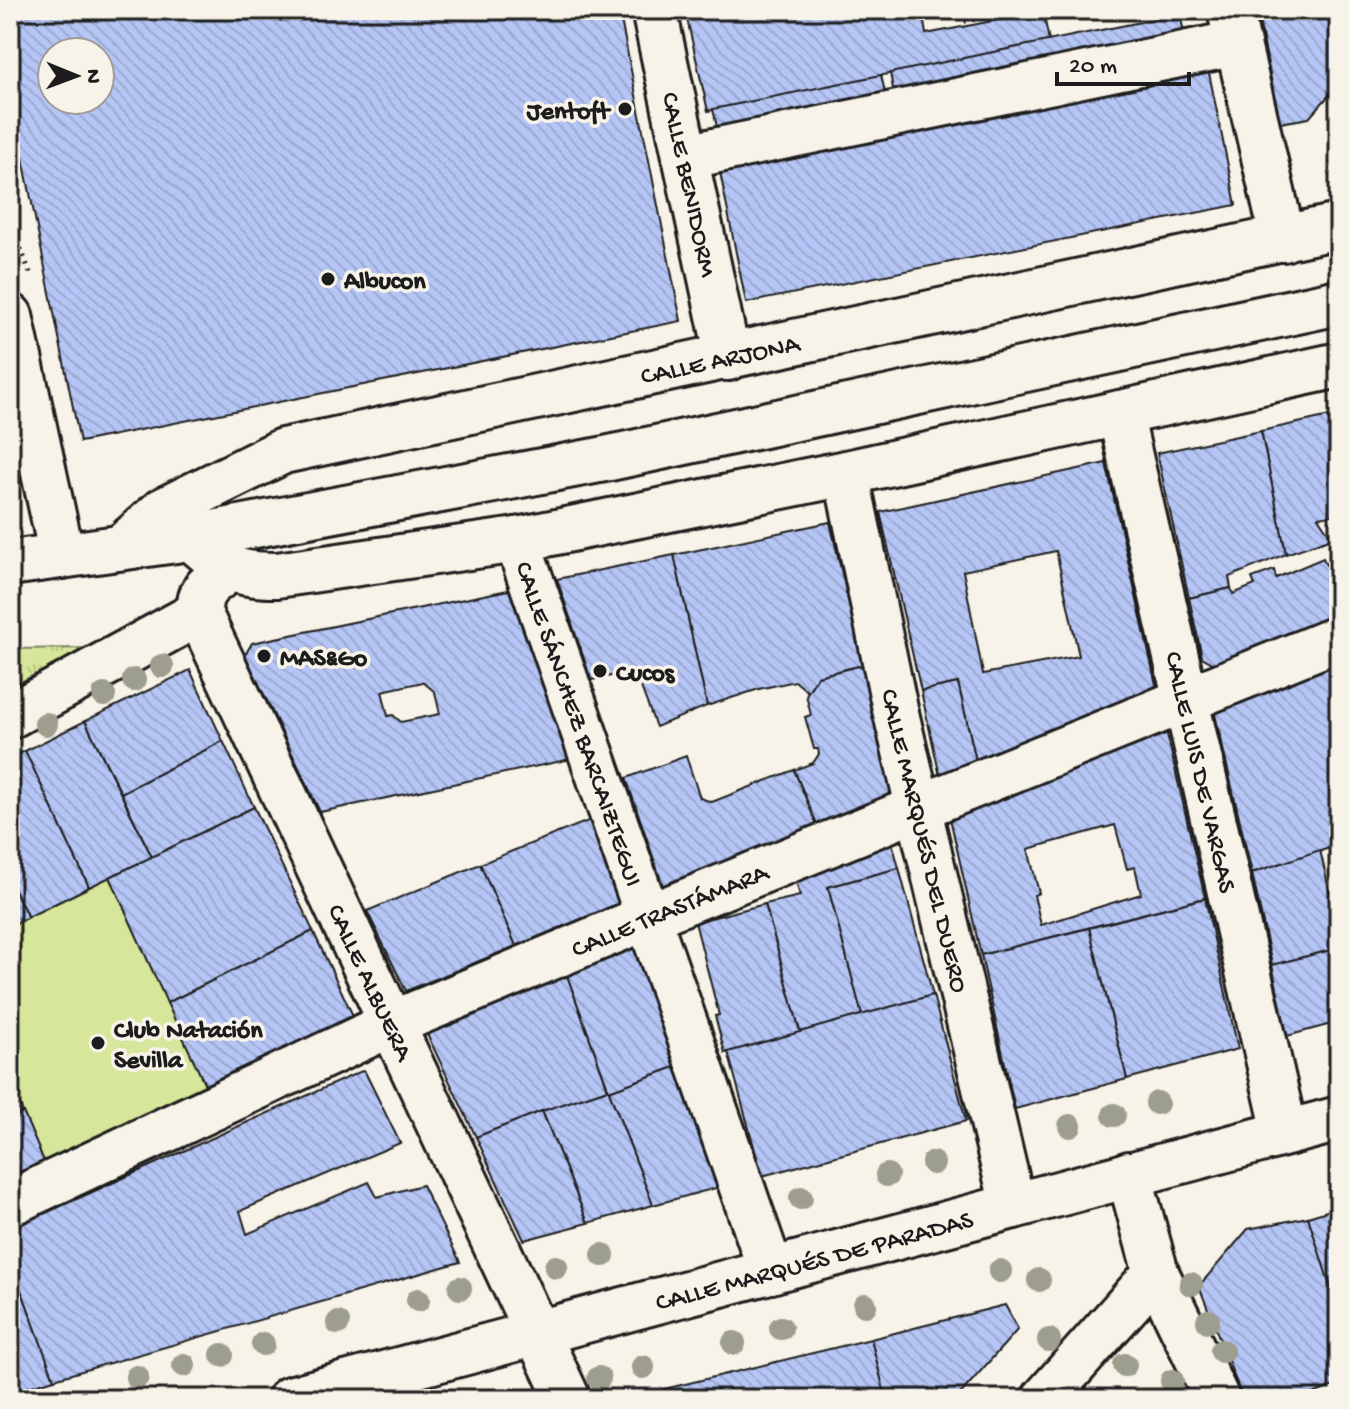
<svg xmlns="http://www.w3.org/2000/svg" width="1349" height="1409" font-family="'Gochi Hand',sans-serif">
<defs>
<pattern id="grass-tufts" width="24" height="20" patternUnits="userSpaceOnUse" patternTransform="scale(2)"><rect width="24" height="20" fill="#d6e79b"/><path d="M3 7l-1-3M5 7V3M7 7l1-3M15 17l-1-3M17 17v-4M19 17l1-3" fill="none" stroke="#b7c685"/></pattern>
<pattern id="building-back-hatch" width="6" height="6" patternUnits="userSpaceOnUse" patternTransform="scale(2)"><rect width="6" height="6" fill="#b5c5f5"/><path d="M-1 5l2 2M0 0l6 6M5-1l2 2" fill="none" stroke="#9ba9d1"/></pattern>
</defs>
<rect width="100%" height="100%" fill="#f7f3e8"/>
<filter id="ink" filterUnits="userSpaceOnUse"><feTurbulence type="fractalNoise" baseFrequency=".0125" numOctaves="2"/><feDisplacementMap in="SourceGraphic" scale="16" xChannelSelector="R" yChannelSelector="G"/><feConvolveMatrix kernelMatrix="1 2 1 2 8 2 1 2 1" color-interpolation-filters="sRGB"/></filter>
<g filter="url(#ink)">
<!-- grass -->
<path fill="url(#grass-tufts)" stroke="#79825c" stroke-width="2" d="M90,648L10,687V649Z"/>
<!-- garden -->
<path fill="#d6e79b" stroke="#79825c" stroke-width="2" d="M110,877L207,1089L46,1166L10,1084V926Z"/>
<!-- building -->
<g fill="url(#building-back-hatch)" stroke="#1c1c1c" stroke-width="2" fill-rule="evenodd">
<path d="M10,10H619L681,321L80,442L10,94ZM52,52H100V100H52Z"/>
<path d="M685,10H922L926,34L1043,11L1049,41L708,111Z"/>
<path d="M1257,10H1339V84L1309,118L1280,123Z"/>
<path d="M1180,14L1186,42L895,99L890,73Z"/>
<path d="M1209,73L1236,205L746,303L720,172Z"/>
<path d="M881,75L887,101L719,136L713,109Z"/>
<path d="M1339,414V514L1318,517L1332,538L1286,554L1261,431Z"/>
<path d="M1261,431L1286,554L1229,577L1231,588L1189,598L1157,453Z"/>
<path d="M1106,463L1157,689L976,761L958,683L921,691L880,512ZM1056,551L1079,656L983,674L963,571Z"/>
<path d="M830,522L863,665L818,676L808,692L795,681L759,689L707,706L674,555Z"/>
<path d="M674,555L707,706L656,727L635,671L591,680L557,579Z"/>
<path d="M1323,558L1326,565L1339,560V615L1216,665L1202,657L1189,598L1231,588L1233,594L1255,585L1252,578L1274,570L1276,578Z"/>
<path d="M513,589L571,759L320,812L245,655L252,643ZM423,682L435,692L440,714L401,722L393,715L388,716L382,691Z"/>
<path d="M1337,660L1339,845L1252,873L1214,710Z"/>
<path d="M863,665L894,795L817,825L794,770L813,763L819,754L818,749H814L805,717L811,715L806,695L818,676Z"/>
<path d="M190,670L223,741L121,793L85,721Z"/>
<path d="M958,683L976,761L940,776L921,691Z"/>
<path d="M85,721L152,857L89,887L25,751Z"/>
<path d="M1166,730L1205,898L981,955L950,818ZM1115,825L1127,869L1135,867L1141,894L1041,925L1034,895L1039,893L1028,849Z"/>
<path d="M223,741L254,807L152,857L121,793Z"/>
<path d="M25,751L89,887L28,917L10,882V758Z"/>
<path d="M686,756L700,798L712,802L794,770L817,825L663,886L626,778Z"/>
<path d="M254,807L313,931L167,1003L110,877Z"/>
<path d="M593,819L622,902L516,946L480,864Z"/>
<path d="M892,842L899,868L828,887L862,1015L800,1032L765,904L800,896L796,881Z"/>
<path d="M1320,850L1339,933V948L1272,965L1252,873Z"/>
<path d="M480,864L516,946L406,991L367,911Z"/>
<path d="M899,868L933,995L862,1015L828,887Z"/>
<path d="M10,882L28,917L10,926Z"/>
<path d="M1205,898L1238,1049L1127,1079L1089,928Z"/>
<path d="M765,904L800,1032L725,1053L715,1016L719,1015L695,922Z"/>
<path d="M1089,928L1127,1079L1015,1109L981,955Z"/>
<path d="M313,931L355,1020L207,1089L167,1003Z"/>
<path d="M632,946L638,949L678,1066L609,1091L566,973Z"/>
<path d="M1339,948V1022L1287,1036L1272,965Z"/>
<path d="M566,973L608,1089L542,1111L476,1137L425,1030Z"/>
<path d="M933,995L966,1121L762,1176L728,1052Z"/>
<path d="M678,1066L718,1183L716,1188L653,1205L609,1091Z"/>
<path d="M364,1070L400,1143L240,1211L247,1234L369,1182L377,1197L422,1185L460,1262L54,1379L23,1295L10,1267V1229Z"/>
<path d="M10,1084L23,1112L10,1119Z"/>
<path d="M608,1089L653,1205L588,1223L542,1111Z"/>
<path d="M542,1111L588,1223L524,1240L476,1137Z"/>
<path d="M23,1112L46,1166L10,1183V1119Z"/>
<path d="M1339,1207V1299L1334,1301L1308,1217Z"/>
<path d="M1308,1217L1339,1314V1384L1300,1399H1243L1199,1286L1248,1229Z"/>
<path d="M10,1267L23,1295L54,1379L10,1393Z"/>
<path d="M1005,1305L1018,1329L956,1399H886L871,1339Z"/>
<path d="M871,1339L886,1399H623Z"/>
<path d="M1100,1391H1123L1128,1399H1093Z"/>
</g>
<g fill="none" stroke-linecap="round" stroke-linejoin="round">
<defs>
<g id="minor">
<path id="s1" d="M654,10L728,358"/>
<path d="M1230,10L1283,239"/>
<path d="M685,157L1237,43"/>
<path d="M10,316L62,556"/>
<path id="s2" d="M1120,413L1285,1132"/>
<path id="s3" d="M846,473L895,709L1013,1206"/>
<path d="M190,537C224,566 230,575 277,575L517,540L846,473L1339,365"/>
<path id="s4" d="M517,540L771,1271"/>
<path id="s5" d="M228,570C210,584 199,588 199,613L568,1399"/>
<path d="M10,716L199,613"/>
<path d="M1129,1174L1156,1273L1217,1399"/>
<path id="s6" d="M10,1203L391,1024L648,917L1339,638"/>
<path d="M1044,1399L1156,1273"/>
</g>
<g id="major">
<path id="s7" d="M123,546L162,511L283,451L1339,226"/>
<path d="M10,563L176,540L605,459L1339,302"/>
<path id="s8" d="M290,1399L1339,1119"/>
</g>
</defs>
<!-- minor casing -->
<use href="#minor" stroke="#1c1c1c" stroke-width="50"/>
<!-- major casing -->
<use href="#major" stroke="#1c1c1c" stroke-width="50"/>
<!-- path -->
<g stroke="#1c1c1c" stroke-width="5" stroke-dasharray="2 6" stroke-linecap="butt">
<path d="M958,10L961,22L1017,10"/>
<path d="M10,210L16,236L32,278"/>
</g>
<!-- minor -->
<use href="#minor" stroke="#f7f3e8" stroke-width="44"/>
<!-- major -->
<use href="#major" stroke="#f7f3e8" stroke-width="44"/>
</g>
<!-- trees -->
<g fill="#9d9e8d">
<circle cx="162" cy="666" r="12"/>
<circle cx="134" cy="680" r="12"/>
<circle cx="104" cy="695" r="12"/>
<circle cx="46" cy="724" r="12"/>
<circle cx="1157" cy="1103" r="12"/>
<circle cx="1114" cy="1115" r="12"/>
<circle cx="1070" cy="1126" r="12"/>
<circle cx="933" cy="1163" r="12"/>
<circle cx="887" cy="1175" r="12"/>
<circle cx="801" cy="1198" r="12"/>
<circle cx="603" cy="1255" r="12"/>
<circle cx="556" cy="1267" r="12"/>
<circle cx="1000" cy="1271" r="12"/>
<circle cx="1039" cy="1280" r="12"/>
<circle cx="1191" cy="1284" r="12"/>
<circle cx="460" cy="1288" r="12"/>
<circle cx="418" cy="1300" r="12"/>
<circle cx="865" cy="1305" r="12"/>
<circle cx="1208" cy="1321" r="12"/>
<circle cx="338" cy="1323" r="12"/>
<circle cx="781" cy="1328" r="12"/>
<circle cx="1049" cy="1340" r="12"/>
<circle cx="734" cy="1343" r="12"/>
<circle cx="263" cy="1344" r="12"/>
<circle cx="1222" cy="1351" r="12"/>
<circle cx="222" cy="1355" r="12"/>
<circle cx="184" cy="1365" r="12"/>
<circle cx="1125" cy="1365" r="12"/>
<circle cx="643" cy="1367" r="12"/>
<circle cx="137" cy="1377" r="12"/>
<circle cx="599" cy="1378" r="12"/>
<circle cx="1172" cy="1381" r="12"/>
</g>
</g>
<!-- markers -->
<g fill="#1c1c1c" stroke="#f7f3e8" stroke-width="3">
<circle cx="625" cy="109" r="8"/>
<circle cx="328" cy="279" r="8"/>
<circle cx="264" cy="656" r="8"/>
<circle cx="600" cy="671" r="8"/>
<circle cx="98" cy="1043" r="8"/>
</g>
<g text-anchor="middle" stroke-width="7" stroke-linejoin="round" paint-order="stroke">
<!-- poi labels -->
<g font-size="26" font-weight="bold" fill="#1c1c1c" stroke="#f7f3e8" text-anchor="start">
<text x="609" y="118" text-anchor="end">Jentoft</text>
<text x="344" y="288">Albucon</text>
<text x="280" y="665">MAS&amp;Go</text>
<text x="616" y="680">Cucos</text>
<text x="114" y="1037">Club Natación<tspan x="114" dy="30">Sevilla</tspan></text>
</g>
<!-- street labels -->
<g font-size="26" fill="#1c1c1c" stroke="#f7f3e8">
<text dy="9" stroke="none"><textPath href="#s1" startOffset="178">CALLE BENIDORM</textPath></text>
<text dy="9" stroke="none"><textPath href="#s7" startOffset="634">CALLE ARJONA</textPath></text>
<text dy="9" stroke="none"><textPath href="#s4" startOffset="194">CALLE SÁNCHEZ BARCAIZTEGUI</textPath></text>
<text dy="9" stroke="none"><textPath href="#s2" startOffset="368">CALLE LUIS DE VARGAS</textPath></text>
<text dy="9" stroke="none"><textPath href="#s3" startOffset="376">CALLE MARQUÉS DEL DUERO</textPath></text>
<text dy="9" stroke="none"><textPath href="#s6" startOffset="722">CALLE TRASTÁMARA</textPath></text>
<text dy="9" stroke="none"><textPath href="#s5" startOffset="462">CALLE ALBUERA</textPath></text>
<text dy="9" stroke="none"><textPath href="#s8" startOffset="542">CALLE MARQUÉS DE PARADAS</textPath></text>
</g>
</g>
<!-- margin -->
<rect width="1349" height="1409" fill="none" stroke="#f7f3e8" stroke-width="40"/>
<rect x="20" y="20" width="1309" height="1369" fill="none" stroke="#1c1c1c" stroke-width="3" filter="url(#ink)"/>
<!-- north arrow -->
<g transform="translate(76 76) rotate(91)"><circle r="38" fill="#f7f3e8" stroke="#9f9d96" stroke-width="2"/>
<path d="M0-6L14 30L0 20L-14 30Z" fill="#1c1c1c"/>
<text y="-12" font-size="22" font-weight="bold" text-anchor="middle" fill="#1c1c1c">N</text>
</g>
<!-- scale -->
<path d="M1057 72v12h132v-12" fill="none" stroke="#1c1c1c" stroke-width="4"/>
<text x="1069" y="72" font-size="24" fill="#1c1c1c" stroke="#f7f3e8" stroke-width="6" paint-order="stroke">20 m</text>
</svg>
